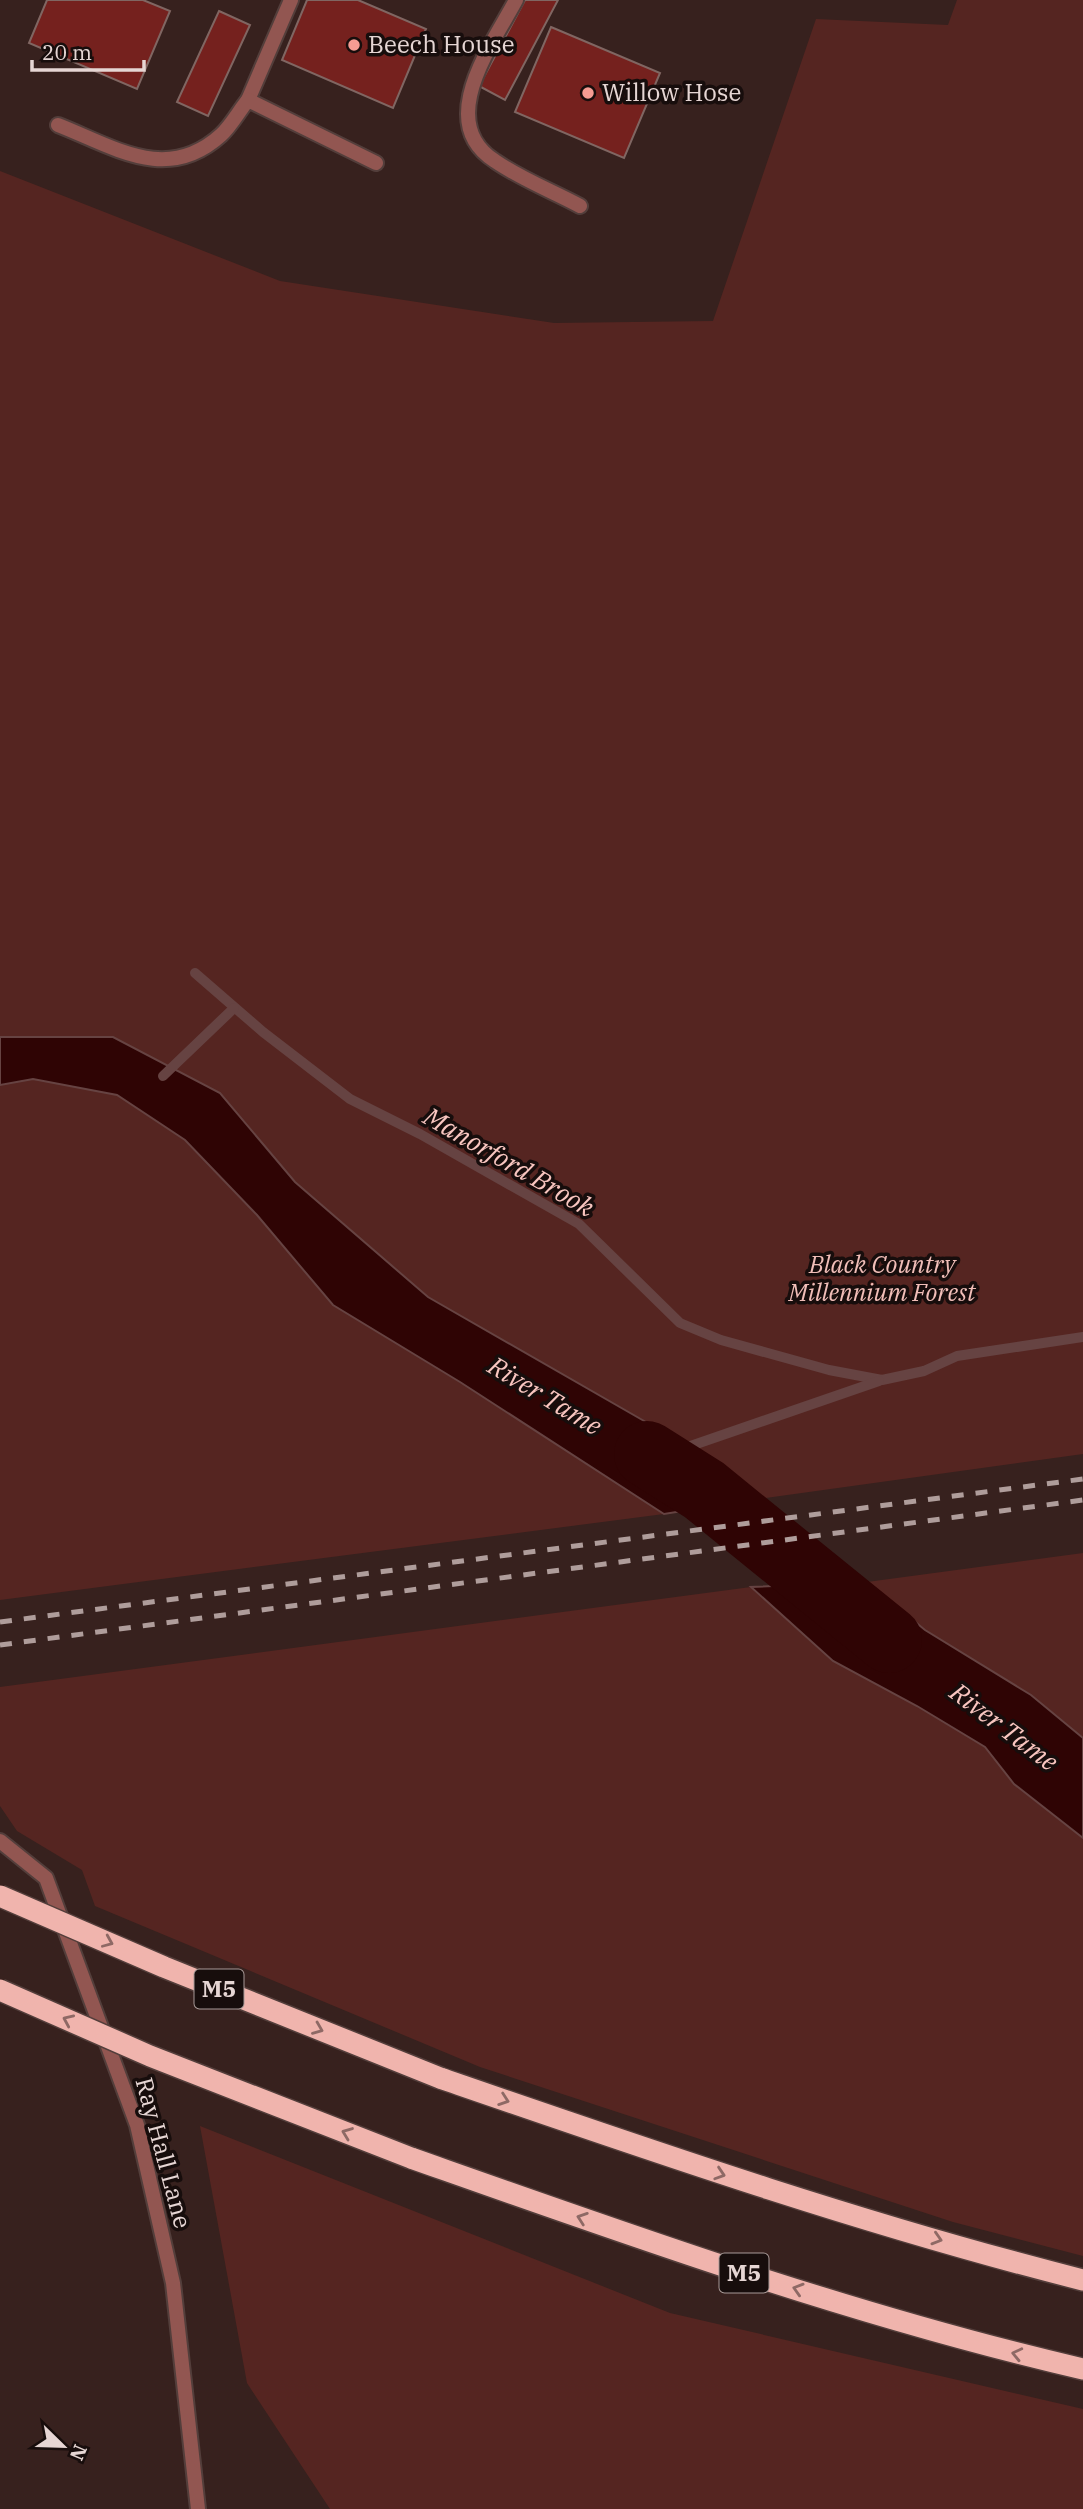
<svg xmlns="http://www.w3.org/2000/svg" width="1083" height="2509" font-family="'IBM Plex Serif',serif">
<rect width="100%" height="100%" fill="#37211e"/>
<!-- green -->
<g fill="#552521">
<path d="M957,0H1083V1454L758,1499L672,1437L428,1297L295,1182L220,1093L113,1037H0V171L280,281L554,323L713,321L816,19L948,25Z"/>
<path d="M33,1079L117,1095L185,1140L257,1215L333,1305L460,1382L664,1514L0,1600V1085Z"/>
<path d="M1083,1553V1738L1031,1695L925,1630L867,1582Z"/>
<path d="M751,1587L833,1661L917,1706L985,1747L1014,1784L1083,1838V2256L953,2222L480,2067L95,1906L82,1870L17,1831L0,1806V1687Z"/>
<path d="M200,2126L670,2313L1083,2409V2509H330L247,2383Z"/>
</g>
<!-- water -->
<g fill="#2f0404" stroke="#664342" stroke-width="2">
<path d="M0,1037H113L220,1093L295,1182L428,1297L672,1437L758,1499L664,1514L460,1382L333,1305L257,1215L185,1140L117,1095L33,1079L0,1085Z"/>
<path d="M867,1582L925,1630L1031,1695L1083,1738V1838L1014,1784L985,1747L917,1706L833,1661L751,1587Z"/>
</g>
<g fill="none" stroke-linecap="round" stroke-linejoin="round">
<!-- stream -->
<g stroke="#664342" stroke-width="10">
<path d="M195,973L263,1032L350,1099L420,1134L579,1224L680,1323L721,1340L829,1370L882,1380L924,1371L957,1356L1083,1337"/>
<path d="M163,1076L234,1008"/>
<path d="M676,1451L879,1381"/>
</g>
<!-- river -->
<path stroke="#2f0404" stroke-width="66" d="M647,1454L704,1490L889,1640"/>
</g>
<!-- building -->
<g fill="#75211e" stroke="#806662" stroke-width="2">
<path d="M47,0H143L170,11L137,89L29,43Z"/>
<path d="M307,0H358L426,29L393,108L282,60Z"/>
<path d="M525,0H558L505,100L479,86Z"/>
<path d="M219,11L250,25L208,116L177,102Z"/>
<path d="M551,27L660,73L624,158L515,112Z"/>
</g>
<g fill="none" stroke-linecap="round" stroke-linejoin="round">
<defs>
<g id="service">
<path d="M516,0C492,45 434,122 495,161C521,179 552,191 580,206"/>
<path d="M248,100L291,0"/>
<path d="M58,125C114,147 167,184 221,135C231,126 239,111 248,100L376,163"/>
<path d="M0,1841L46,1878L137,2125L173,2283L198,2509"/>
</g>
<g id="motorway">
<path d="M440,2078C652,2151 865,2225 1083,2280"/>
<path d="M411,2158C632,2236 854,2316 1083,2369"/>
</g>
</defs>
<!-- service casing -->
<use href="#service" stroke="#533e3b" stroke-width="18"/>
<!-- motorway casing -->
<use href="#motorway" stroke="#533e3b" stroke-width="24"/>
<!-- service -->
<use href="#service" stroke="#925651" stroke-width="14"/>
<!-- motorway -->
<use href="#motorway" stroke="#f0b4ad" stroke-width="21"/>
<!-- rail -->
<g stroke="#af9d9b" stroke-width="5" stroke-dasharray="12 12" stroke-linecap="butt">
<path d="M0,1622L1083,1479"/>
<path d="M0,1645L1083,1500"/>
</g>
<defs>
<g id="motorway-bridge">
<path d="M0,1896L164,1967L440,2078"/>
<path d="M0,1990L150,2056L411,2158"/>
</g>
</defs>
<!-- motorway-bridge casing -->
<use href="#motorway-bridge" stroke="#533e3b" stroke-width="24" stroke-linecap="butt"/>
<!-- motorway-bridge -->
<use href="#motorway-bridge" stroke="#f0b4ad" stroke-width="21"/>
</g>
<!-- one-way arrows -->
<defs><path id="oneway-chevron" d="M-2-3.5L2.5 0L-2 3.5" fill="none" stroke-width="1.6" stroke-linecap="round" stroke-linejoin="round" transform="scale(1.75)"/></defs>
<g stroke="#8e6965">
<use href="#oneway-chevron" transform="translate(108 1942) rotate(23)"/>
<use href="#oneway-chevron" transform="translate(68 2020) rotate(-156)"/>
<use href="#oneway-chevron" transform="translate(318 2029) rotate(22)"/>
<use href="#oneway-chevron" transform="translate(504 2100) rotate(19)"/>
<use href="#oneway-chevron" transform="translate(347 2133) rotate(-159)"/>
<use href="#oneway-chevron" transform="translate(720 2174) rotate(18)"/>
<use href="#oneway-chevron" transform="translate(582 2218) rotate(-161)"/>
<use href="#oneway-chevron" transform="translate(937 2239) rotate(17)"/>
<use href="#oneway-chevron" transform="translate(798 2289) rotate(-163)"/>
<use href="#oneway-chevron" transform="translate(1017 2354) rotate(-167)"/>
</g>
<!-- markers -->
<g fill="#f59c93" stroke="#170d0c" stroke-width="2.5">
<circle cx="354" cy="45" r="7"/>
<circle cx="588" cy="93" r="7"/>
</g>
<g text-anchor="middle" stroke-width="7" stroke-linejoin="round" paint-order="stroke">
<!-- shield labels -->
<g fill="#170d0c" stroke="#a89a98" stroke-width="2">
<rect x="194.5" y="1969.5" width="49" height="39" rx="5"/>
<rect x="719.5" y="2253.5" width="49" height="39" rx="5"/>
</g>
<g font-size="23" font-weight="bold" fill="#e6d6d4">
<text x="219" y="1997">M5</text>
<text x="744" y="2281">M5</text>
</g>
<!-- poi labels -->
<g font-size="24" fill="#e6d6d4" stroke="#170d0c" text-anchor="start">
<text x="368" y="53">Beech House</text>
<text x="602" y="101">Willow Hose</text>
</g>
<!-- park labels -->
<g font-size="24" font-style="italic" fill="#f1beb8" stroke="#170d0c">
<text x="882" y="1273">Black Country<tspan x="882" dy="28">Millennium Forest</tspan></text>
</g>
<!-- street labels -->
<g font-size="24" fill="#e6d6d4" stroke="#170d0c">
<text transform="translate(163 2153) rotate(75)" y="8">Ray Hall Lane</text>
</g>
<!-- water labels -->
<g font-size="26" font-style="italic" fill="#f9c6c0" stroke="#170d0c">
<text transform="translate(509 1162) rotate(30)" y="9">Manorford Brook</text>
<text transform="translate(545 1396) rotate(31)" y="9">River Tame</text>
<text transform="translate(1004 1727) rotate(37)" y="9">River Tame</text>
</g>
</g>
<!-- north arrow -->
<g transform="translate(63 2446) rotate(113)" stroke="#170d0c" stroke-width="5" paint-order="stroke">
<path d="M0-5L12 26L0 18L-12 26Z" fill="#e6d6d4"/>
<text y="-10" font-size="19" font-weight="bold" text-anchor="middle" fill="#e6d6d4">N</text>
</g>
<!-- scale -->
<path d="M32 60v10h112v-10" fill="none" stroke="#e6d6d4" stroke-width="3.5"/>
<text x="42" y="60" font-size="21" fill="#e6d6d4" stroke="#170d0c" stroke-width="5" paint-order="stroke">20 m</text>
</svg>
